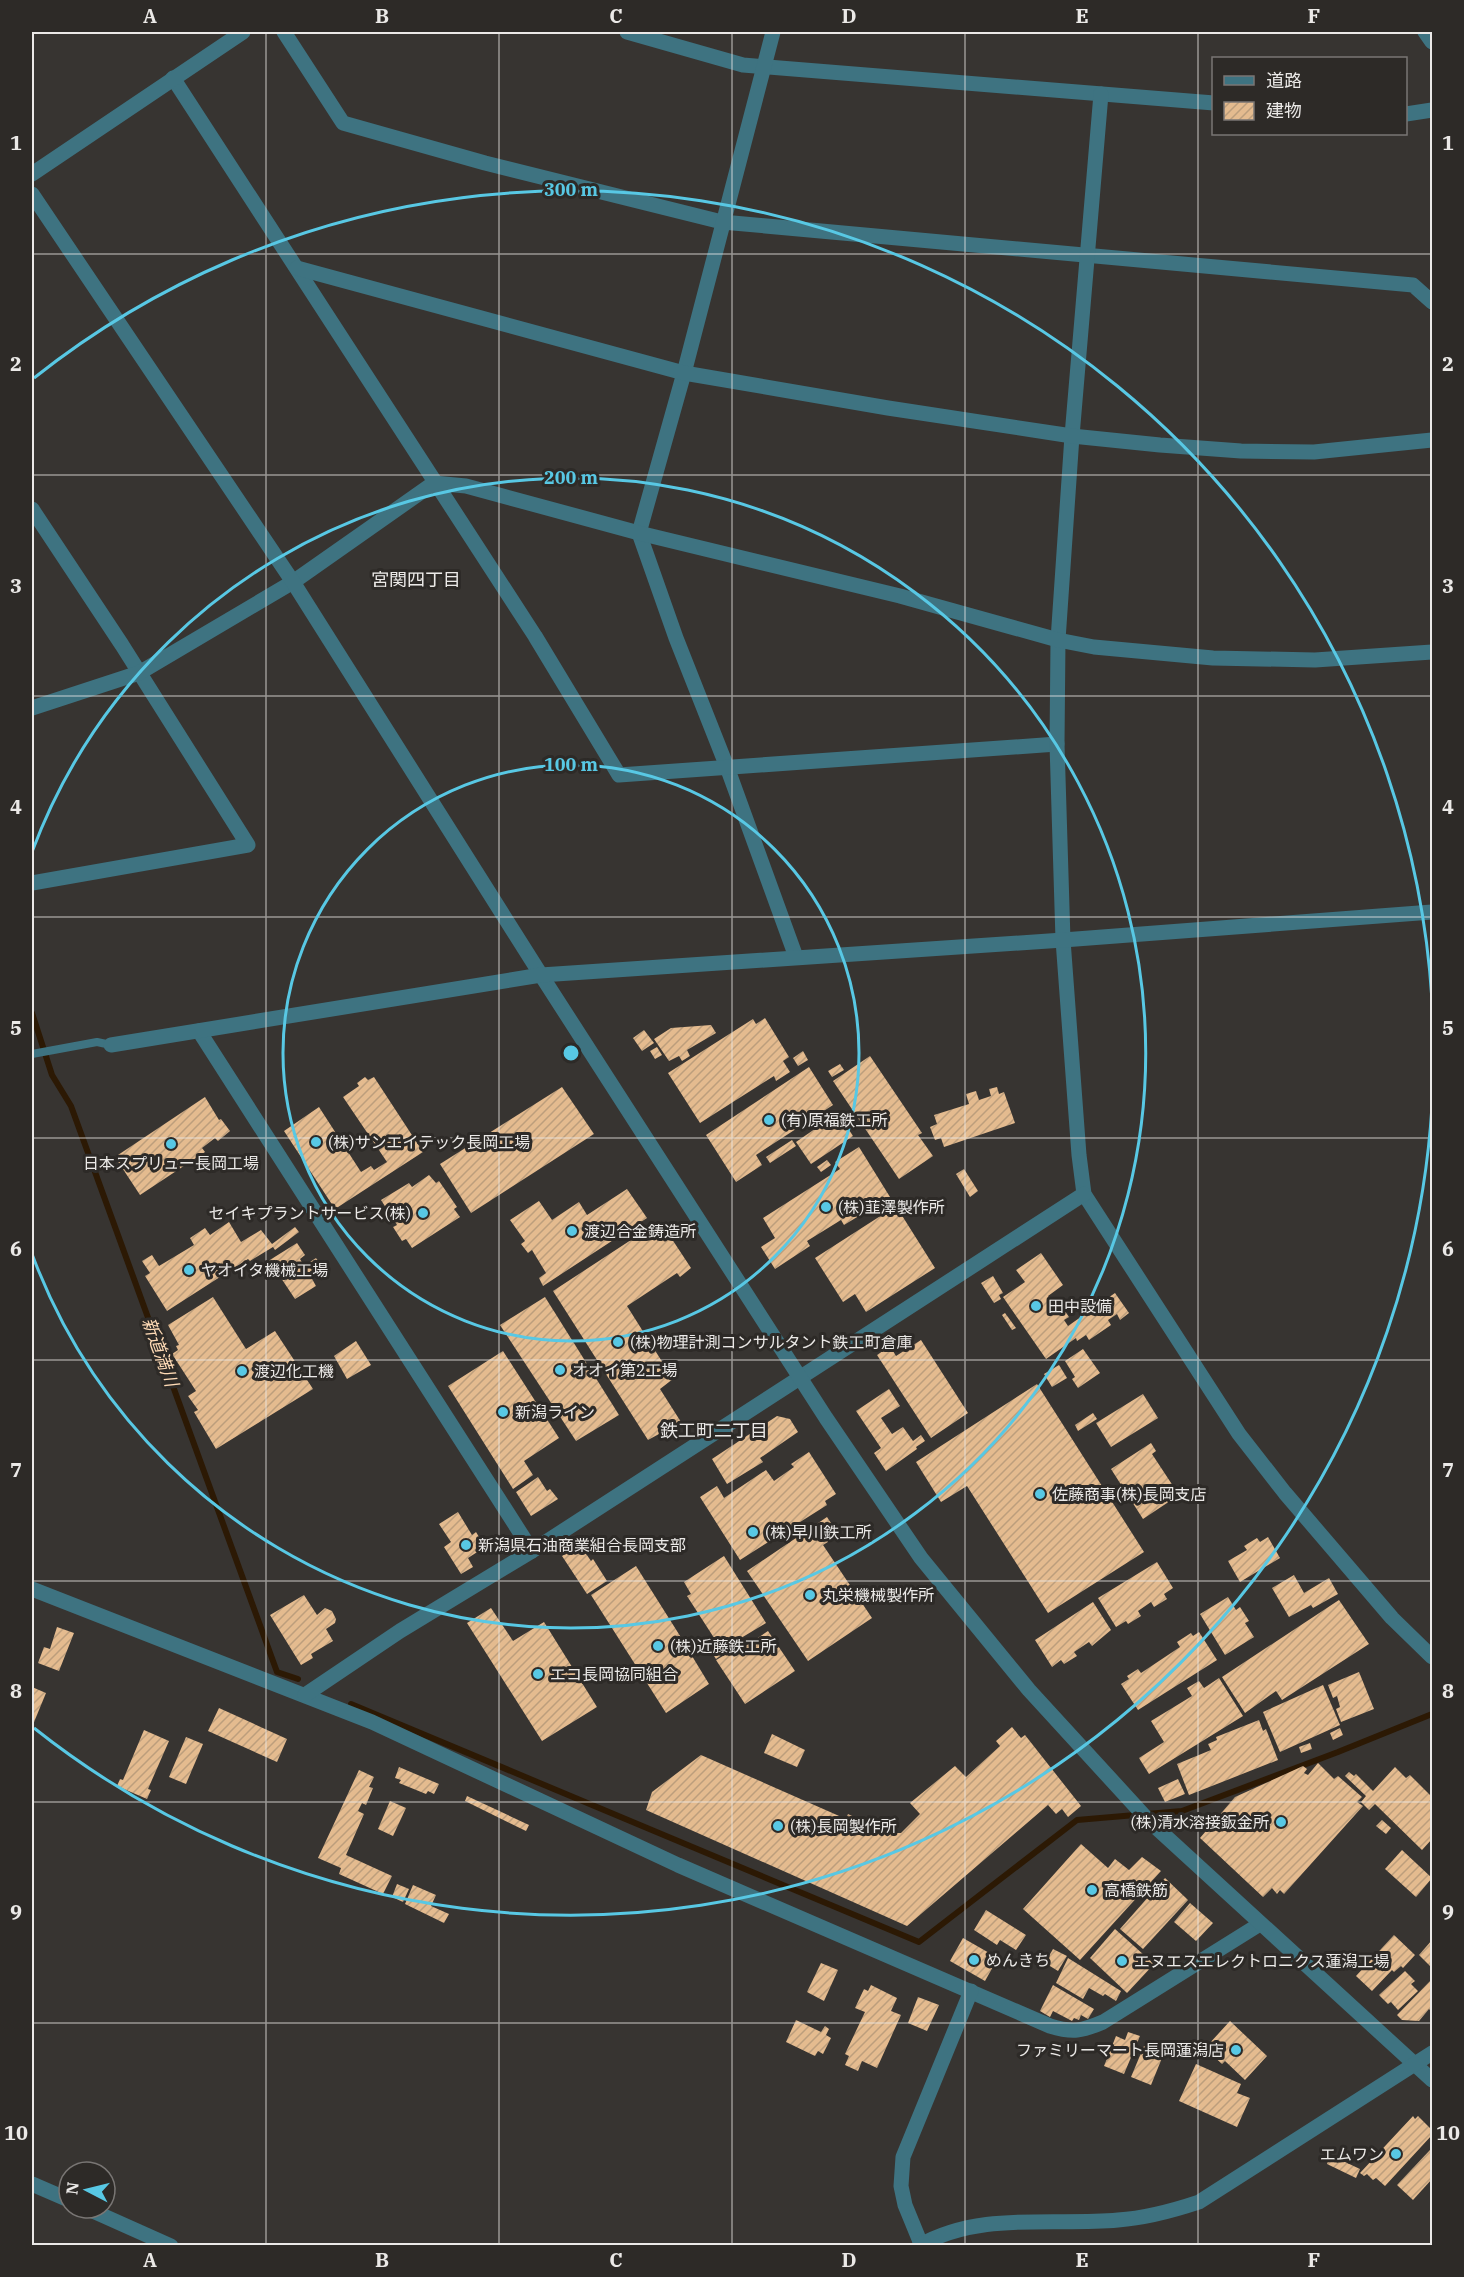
<svg xmlns="http://www.w3.org/2000/svg" width="1464" height="2277" font-family="'IBM Plex Serif','Noto Sans JP',serif">
<defs>
<pattern id="building-hatch" width="6" height="6" patternUnits="userSpaceOnUse" patternTransform="scale(1.5)"><rect width="6" height="6" fill="#e4bb8f"/><path d="M-1 1l2-2M0 6l6-6M5 7l2-2" fill="none" stroke="#bc9e7c"/></pattern>
</defs>
<rect width="100%" height="100%" fill="#373431"/>
<g fill="none" stroke-linecap="round" stroke-linejoin="round">
<!-- stream -->
<g stroke="#2c1904" stroke-width="6">
<path d="M32,1013L52,1075L71,1106L277,1672L298,1679"/>
<path d="M351,1704L919,1942L1077,1820L1182,1811L1338,1752L1432,1714"/>
</g>
</g>
<!-- building -->
<g fill="url(#building-hatch)">
<path d="M765,1018L789,1057L783,1061L790,1072L776,1081L774,1076L700,1123L668,1073L753,1019L756,1024Z"/>
<path d="M711,1025L716,1033L687,1050L690,1056L682,1061L679,1056L669,1061L654,1039L671,1028Z"/>
<path d="M644,1030L654,1043L642,1051L633,1038Z"/>
<path d="M657,1047L662,1055L655,1059L650,1051Z"/>
<path d="M803,1051L808,1060L798,1066L793,1058Z"/>
<path d="M870,1056L922,1133L918,1135L933,1156L899,1179L833,1081Z"/>
<path d="M840,1064L844,1070L832,1077L828,1071Z"/>
<path d="M809,1067L833,1105L756,1155L762,1165L736,1182L706,1135Z"/>
<path d="M365,1077L368,1080L374,1077L423,1152L335,1209L284,1131L319,1107L361,1172L371,1166L374,1170L387,1162L343,1097L359,1086L357,1083Z"/>
<path d="M562,1087L594,1134L471,1213L440,1164Z"/>
<path d="M997,1087L999,1094L1004,1092L1015,1123L944,1147L941,1138L935,1140L930,1127L937,1124L934,1115L969,1104L966,1094L976,1091L979,1100L991,1096L989,1089Z"/>
<path d="M205,1097L219,1120L221,1119L230,1131L218,1141L215,1138L202,1148L205,1152L140,1195L115,1157Z"/>
<path d="M838,1113L853,1136L811,1164L796,1142Z"/>
<path d="M792,1140L796,1146L770,1163L766,1157Z"/>
<path d="M859,1147L890,1197L844,1225L841,1220L807,1241L810,1246L775,1269L761,1247L775,1238L763,1218L840,1169L835,1162Z"/>
<path d="M827,1160L831,1165L821,1172L817,1167Z"/>
<path d="M964,1169L978,1191L970,1197L956,1174Z"/>
<path d="M429,1175L436,1183L439,1181L457,1207L454,1209L460,1217L412,1248L406,1239L402,1241L393,1227L397,1225L381,1200L409,1183L412,1187Z"/>
<path d="M627,1189L647,1218L543,1286L539,1278L546,1273L532,1250L528,1253L521,1244L525,1241L510,1220L539,1201L552,1220L579,1202L587,1215Z"/>
<path d="M896,1206L935,1268L866,1312L855,1294L843,1302L815,1258Z"/>
<path d="M660,1221L691,1268L680,1277L677,1273L627,1306L673,1379L660,1389L681,1422L648,1440L553,1291Z"/>
<path d="M229,1222L241,1242L261,1230L272,1244L295,1227L299,1232L275,1250L273,1247L250,1261L248,1259L167,1311L145,1276L150,1273L142,1261L152,1255L159,1266L194,1245L190,1238L205,1228L210,1235Z"/>
<path d="M297,1243L305,1255L300,1259L304,1266L316,1258L324,1269L311,1277L316,1286L295,1299L273,1266L269,1269L265,1263Z"/>
<path d="M1041,1253L1063,1285L1048,1296L1050,1300L1055,1297L1069,1317L1064,1320L1068,1326L1115,1293L1129,1313L1120,1320L1117,1314L1108,1320L1111,1325L1089,1340L1086,1335L1077,1341L1076,1338L1046,1359L1003,1297L1025,1282L1016,1270Z"/>
<path d="M993,1276L1003,1293L999,1295L1001,1299L994,1303L981,1283Z"/>
<path d="M213,1297L246,1349L275,1331L313,1389L216,1449L194,1412L198,1410L188,1396L196,1391L172,1354L178,1350L176,1346L179,1345L168,1325Z"/>
<path d="M545,1297L619,1415L576,1441L500,1325Z"/>
<path d="M1005,1313L1016,1328L1012,1330L1002,1315Z"/>
<path d="M921,1340L968,1413L931,1438L877,1355L890,1346L896,1356Z"/>
<path d="M356,1341L371,1365L347,1379L334,1356Z"/>
<path d="M1083,1349L1100,1373L1078,1388L1072,1379L1075,1377L1065,1361Z"/>
<path d="M503,1351L559,1438L524,1461L533,1475L513,1489L448,1386Z"/>
<path d="M1059,1365L1067,1378L1052,1387L1044,1374Z"/>
<path d="M1037,1384L1144,1552L1048,1613L967,1486L941,1502L916,1462Z"/>
<path d="M889,1389L900,1406L881,1418L892,1434L903,1427L913,1441L921,1435L925,1441L916,1447L917,1449L886,1471L874,1453L881,1448L856,1411Z"/>
<path d="M1143,1394L1158,1418L1111,1447L1096,1423Z"/>
<path d="M1093,1413L1097,1419L1078,1431L1075,1425Z"/>
<path d="M777,1416L790,1419L798,1432L760,1458L763,1462L727,1484L712,1459Z"/>
<path d="M1151,1443L1156,1451L1152,1454L1179,1495L1143,1519L1111,1469Z"/>
<path d="M809,1452L836,1494L825,1501L827,1505L740,1560L700,1497L717,1486L724,1498L766,1470L774,1481L794,1467L791,1464Z"/>
<path d="M538,1477L547,1491L550,1489L558,1499L531,1516L516,1492Z"/>
<path d="M458,1512L472,1535L476,1532L485,1547L468,1558L473,1567L461,1574L444,1547L451,1542L439,1524Z"/>
<path d="M827,1517L839,1535L823,1545L872,1618L808,1661L747,1571Z"/>
<path d="M1268,1537L1280,1558L1240,1582L1228,1561L1247,1550L1244,1546L1257,1538L1260,1542Z"/>
<path d="M580,1545L591,1561L593,1559L607,1581L587,1594L562,1556Z"/>
<path d="M724,1556L766,1623L726,1647L729,1650L716,1659L710,1650L718,1644L687,1596L691,1594L684,1582Z"/>
<path d="M1157,1562L1173,1588L1164,1594L1167,1599L1154,1607L1151,1602L1138,1611L1141,1616L1128,1624L1126,1621L1116,1627L1098,1598Z"/>
<path d="M636,1566L682,1639L687,1636L697,1653L692,1656L709,1684L666,1713L591,1595Z"/>
<path d="M1294,1575L1304,1593L1329,1578L1338,1594L1313,1608L1311,1605L1289,1617L1272,1588Z"/>
<path d="M304,1595L317,1615L325,1608L332,1611L336,1619L335,1623L326,1629L333,1641L311,1654L313,1658L301,1665L270,1615Z"/>
<path d="M1228,1597L1236,1610L1240,1607L1249,1621L1245,1623L1254,1637L1225,1655L1200,1614Z"/>
<path d="M1339,1600L1369,1644L1282,1700L1276,1691L1245,1713L1222,1677Z"/>
<path d="M1093,1602L1111,1630L1092,1646L1089,1642L1074,1652L1077,1656L1064,1664L1061,1660L1052,1667L1035,1640Z"/>
<path d="M491,1608L513,1641L544,1622L597,1707L542,1741L467,1623Z"/>
<path d="M57,1627L74,1633L59,1671L38,1663L44,1647L50,1649Z"/>
<path d="M768,1631L795,1671L745,1704L716,1660L730,1652L732,1655Z"/>
<path d="M1199,1632L1217,1660L1138,1710L1121,1684L1129,1679L1127,1676L1138,1669L1141,1673L1180,1647L1177,1642L1191,1633L1193,1636Z"/>
<path d="M1359,1672L1374,1709L1341,1722L1336,1709L1340,1707L1337,1696L1333,1698L1328,1685Z"/>
<path d="M1219,1678L1243,1716L1149,1774L1139,1758L1164,1742L1151,1721L1192,1696L1187,1688L1199,1681L1204,1688Z"/>
<path d="M1323,1685L1340,1725L1280,1752L1263,1712Z"/>
<path d="M32,1687L46,1693L32,1727Z"/>
<path d="M219,1708L287,1739L277,1762L208,1731Z"/>
<path d="M1259,1720L1263,1731L1266,1729L1278,1760L1189,1795L1177,1764L1211,1750L1208,1744L1217,1740L1216,1737Z"/>
<path d="M1012,1727L1021,1738L1025,1735L1081,1806L1068,1817L1062,1809L1056,1814L1048,1805L907,1926L646,1810L652,1792L701,1755L846,1819L848,1814L889,1833H901L920,1814L910,1803L955,1766L966,1777L1000,1746L996,1741Z"/>
<path d="M1340,1728L1343,1735L1333,1740L1330,1733Z"/>
<path d="M144,1730L169,1741L148,1789L151,1790L147,1799L117,1786L120,1779L123,1780Z"/>
<path d="M772,1734L805,1750L797,1767L764,1753Z"/>
<path d="M186,1737L203,1744L186,1784L169,1777Z"/>
<path d="M1310,1743L1312,1749L1301,1753L1299,1747Z"/>
<path d="M1318,1763L1334,1779L1338,1776L1362,1797L1357,1802L1363,1806L1284,1894L1280,1890L1277,1894L1272,1888L1263,1897L1200,1838L1235,1797L1303,1766L1307,1769L1304,1773L1308,1775Z"/>
<path d="M399,1767L439,1784L434,1794L428,1791L426,1794L399,1783L401,1780L395,1778Z"/>
<path d="M1395,1767L1406,1778L1410,1775L1432,1797V1839L1422,1850L1375,1804L1369,1810L1361,1802L1366,1796L1345,1776L1349,1772L1354,1776L1356,1774L1373,1791Z"/>
<path d="M359,1770L374,1777L369,1787L373,1788L366,1805L362,1803L358,1811L364,1814L346,1855L392,1876L383,1894L339,1874L341,1868L318,1858Z"/>
<path d="M1178,1779L1185,1794L1165,1802L1158,1788Z"/>
<path d="M467,1796L529,1825L526,1831L465,1801Z"/>
<path d="M390,1801L406,1808L393,1836L378,1829Z"/>
<path d="M1382,1820L1391,1828L1386,1834L1376,1826Z"/>
<path d="M1081,1844L1108,1868L1115,1859L1129,1870L1142,1857L1161,1871L1080,1960L1023,1909Z"/>
<path d="M1402,1850L1432,1878L1416,1897L1385,1869Z"/>
<path d="M1165,1878L1188,1900L1143,1949L1120,1929Z"/>
<path d="M397,1884L409,1889L403,1902L392,1897Z"/>
<path d="M413,1885L436,1895L431,1906L449,1914L444,1923L405,1904Z"/>
<path d="M1190,1903L1213,1923L1196,1941L1174,1922Z"/>
<path d="M986,1910L1026,1935L1016,1950L1000,1940L997,1945L974,1930Z"/>
<path d="M1115,1929L1154,1964L1127,1993L1090,1958Z"/>
<path d="M1394,1935L1415,1955L1403,1968L1401,1966L1394,1972L1392,1970L1372,1991L1356,1976Z"/>
<path d="M963,1938L998,1958L985,1981L950,1961Z"/>
<path d="M1432,1940V1968L1419,1955Z"/>
<path d="M1053,1949L1067,1956L1058,1971L1045,1963Z"/>
<path d="M1068,1958L1121,1991L1116,2001L1105,1994L1103,1996L1089,1988L1083,1999L1056,1983Z"/>
<path d="M821,1963L838,1970L824,2001L807,1992Z"/>
<path d="M1405,1971L1415,1981L1411,1984L1418,1991L1398,2010L1391,2002L1388,2004L1379,1995Z"/>
<path d="M1432,1979V2012L1429,2009L1419,2021L1402,2020L1397,2015Z"/>
<path d="M871,1985L897,1998L891,2011L901,2015L877,2068L862,2061L858,2071L845,2065L849,2056L845,2054L865,2012L855,2008L864,1989L868,1991Z"/>
<path d="M1053,1985L1094,2009L1088,2019L1081,2015L1079,2020L1074,2018L1072,2021L1053,2011L1050,2017L1040,2011Z"/>
<path d="M918,1997L939,2005L927,2031L908,2023Z"/>
<path d="M796,2020L821,2032L825,2026L829,2029L826,2035L831,2038L823,2054L818,2051L815,2056L786,2042Z"/>
<path d="M1230,2021L1267,2056L1245,2080L1225,2061L1222,2064L1209,2052L1212,2049L1208,2045Z"/>
<path d="M1128,2032L1140,2036L1124,2074L1104,2066L1116,2036L1125,2040Z"/>
<path d="M1144,2046L1164,2053L1151,2085L1131,2077Z"/>
<path d="M1196,2064L1241,2084L1237,2093L1250,2098L1237,2127L1179,2101Z"/>
<path d="M1413,2116L1415,2119L1418,2116L1432,2130V2135L1385,2186L1376,2178L1373,2180L1367,2174L1364,2176L1360,2173Z"/>
<path d="M1430,2150L1432,2152V2179L1413,2200L1397,2185Z"/>
<path d="M1330,2155L1360,2169L1356,2178L1327,2164Z"/>
</g>
<g fill="none" stroke-linecap="round" stroke-linejoin="round">
<!-- service -->
<path stroke="#3e7381" stroke-width="8" d="M32,1054L97,1042L111,1045"/>
<!-- minor -->
<g stroke="#3e7381" stroke-width="15">
<path d="M284,32L343,123L485,163L722,222L1413,285L1432,302"/>
<path d="M627,32L743,65L1214,103"/>
<path d="M773,32L684,373L639,533L676,638L727,767L796,957"/>
<path d="M173,78L535,636L619,775L1057,744"/>
<path d="M1101,94L1072,436L1058,640L1057,744L1063,940L1079,1155L1084,1194L1239,1434L1285,1493L1392,1618L1432,1657"/>
<path d="M1406,114L1432,110"/>
<path d="M32,174L243,32"/>
<path d="M297,268L684,373L888,408L1072,436L1160,445L1241,451L1314,452L1432,440"/>
<path d="M32,509L122,645L248,845L32,883"/>
<path d="M32,708L139,673L293,582L434,483L466,486L639,533L900,596L1058,640L1094,647L1213,658L1315,660L1432,652"/>
<path d="M199,1031L532,1551"/>
<path d="M32,1589L372,1722L678,1865L1050,2026C1073,2033 1082,2031 1103,2022L1260,1924"/>
<path d="M305,1695L400,1631L532,1551L1084,1194"/>
<path d="M921,2244L905,2205L901,2186L903,2157L971,1991"/>
</g>
<!-- tertiary -->
<g stroke="#3e7381" stroke-width="15">
<path d="M1425,32L1432,42"/>
<path d="M32,194L293,582L541,975L826,1418L921,1558L1029,1690L1149,1821L1432,2080"/>
<path d="M111,1045L541,975L1063,940L1432,912"/>
<path d="M32,2184L69,2200"/>
<path d="M86,2208L171,2246"/>
<path d="M919,2246C980,2211 1051,2226 1118,2220C1147,2218 1172,2211 1199,2202L1432,2053"/>
</g>
</g>
<!-- grid -->
<path fill="none" stroke="#ebe9e7" stroke-width="1.5" stroke-opacity="0.55" d="M266,32V2246M499,32V2246M732,32V2246M965,32V2246M1198,32V2246M32,254H1432M32,475H1432M32,696H1432M32,917H1432M32,1138H1432M32,1360H1432M32,1581H1432M32,1802H1432M32,2023H1432"/>
<!-- distance rings -->
<g fill="none" stroke="#58c8e4" stroke-width="3">
<circle cx="571" cy="1053" r="288"/>
<path d="M32 852A575 575 0 1 1 32 1254"/>
<path d="M1432 1106A863 863 0 0 1 34 1728M34 378A863 863 0 0 1 1432 1000"/>
</g>
<!-- markers -->
<g fill="#58c8e4" stroke="#2d2a27" stroke-width="2">
<circle cx="769" cy="1120" r="6"/>
<circle cx="316" cy="1142" r="6"/>
<circle cx="171" cy="1144" r="6"/>
<circle cx="826" cy="1207" r="6"/>
<circle cx="423" cy="1213" r="6"/>
<circle cx="572" cy="1231" r="6"/>
<circle cx="189" cy="1270" r="6"/>
<circle cx="1036" cy="1306" r="6"/>
<circle cx="618" cy="1342" r="6"/>
<circle cx="560" cy="1370" r="6"/>
<circle cx="242" cy="1371" r="6"/>
<circle cx="503" cy="1412" r="6"/>
<circle cx="1040" cy="1494" r="6"/>
<circle cx="753" cy="1532" r="6"/>
<circle cx="466" cy="1545" r="6"/>
<circle cx="810" cy="1595" r="6"/>
<circle cx="658" cy="1646" r="6"/>
<circle cx="538" cy="1674" r="6"/>
<circle cx="1281" cy="1822" r="6"/>
<circle cx="778" cy="1826" r="6"/>
<circle cx="1092" cy="1890" r="6"/>
<circle cx="974" cy="1960" r="6"/>
<circle cx="1122" cy="1961" r="6"/>
<circle cx="1236" cy="2050" r="6"/>
<circle cx="1396" cy="2154" r="6"/>
</g>
<g text-anchor="middle" stroke-width="6" stroke-linejoin="round" paint-order="stroke">
<!-- poi labels -->
<g font-size="16" fill="#ebe9e7" stroke="#2d2a27" text-anchor="start">
<text x="781" y="1126">(有)原福鉄工所</text>
<text x="328" y="1148">(株)サンエイテック長岡工場</text>
<text x="171" y="1169" text-anchor="middle">日本スプリュー長岡工場</text>
<text x="838" y="1213">(株)韮澤製作所</text>
<text x="411" y="1219" text-anchor="end">セイキプラントサービス(株)</text>
<text x="584" y="1237">渡辺合金鋳造所</text>
<text x="201" y="1276">ヤオイタ機械工場</text>
<text x="1048" y="1312">田中設備</text>
<text x="630" y="1348">(株)物理計測コンサルタント鉄工町倉庫</text>
<text x="572" y="1376">オオイ第2工場</text>
<text x="254" y="1377">渡辺化工機</text>
<text x="515" y="1418">新潟ライン</text>
<text x="1052" y="1500">佐藤商事(株)長岡支店</text>
<text x="765" y="1538">(株)早川鉄工所</text>
<text x="478" y="1551">新潟県石油商業組合長岡支部</text>
<text x="822" y="1601">丸栄機械製作所</text>
<text x="670" y="1652">(株)近藤鉄工所</text>
<text x="550" y="1680">エコ長岡協同組合</text>
<text x="1269" y="1828" text-anchor="end">(株)清水溶接鈑金所</text>
<text x="790" y="1832">(株)長岡製作所</text>
<text x="1104" y="1896">高橋鉄筋</text>
<text x="986" y="1966">めんきち</text>
<text x="1134" y="1967">エヌエスエレクトロニクス蓮潟工場</text>
<text x="1224" y="2056" text-anchor="end">ファミリーマート長岡蓮潟店</text>
<text x="1384" y="2160" text-anchor="end">エムワン</text>
</g>
<!-- neighbourhood labels -->
<g font-size="18" fill="#ebe9e7" stroke="#2d2a27">
<text x="416" y="586">宮関四丁目</text>
<text x="714" y="1437">鉄工町二丁目</text>
</g>
<!-- water labels -->
<g font-size="18" font-style="italic" fill="#fedab5" stroke="#2d2a27">
<text transform="translate(160 1352) rotate(70)" y="6">新道満川</text>
</g>
</g>
<circle cx="571" cy="1053" r="9" fill="#58c8e4" stroke="#2d2a27" stroke-width="3"/>
<g font-size="18" text-anchor="middle" font-weight="bold" fill="#58c8e4" stroke="#2d2a27" stroke-width="6" stroke-linejoin="round" paint-order="stroke">
<text x="571" y="196">300 m</text>
<text x="571" y="484">200 m</text>
<text x="571" y="771">100 m</text>
</g>
<!-- border -->
<rect width="1464" height="2277" fill="none" stroke="#2d2a27" stroke-width="66"/>
<!-- legend -->
<rect x="1212" y="57" width="195" height="78" fill="#2d2a27" stroke="#797674" stroke-width="1.5"/>
<rect x="1224" y="76" width="30" height="9" fill="#3e7381" stroke="#797674" stroke-width="1.5"/>
<text x="1266" y="87" font-size="18" fill="#ebe9e7">道路</text>
<rect x="1224" y="102" width="30" height="18" fill="url(#building-hatch)" stroke="#797674" stroke-width="1.5"/>
<text x="1266" y="117" font-size="18" fill="#ebe9e7">建物</text>
<!-- north arrow -->
<g transform="translate(87 2190) rotate(277)"><circle r="28" fill="#2d2a27" stroke="#797674" stroke-width="1.5"/>
<path d="M0-4.5L10 22L0 15L-10 22Z" fill="#58c8e4"/>
<text y="-9" font-size="16" font-weight="bold" text-anchor="middle" fill="#ebe9e7">N</text>
</g>
<rect x="33" y="33" width="1398" height="2211" fill="none" stroke="#ebe9e7" stroke-width="2"/>
<g font-size="20" text-anchor="middle" font-weight="bold" fill="#ebe9e7">
<text x="150" y="23">A</text>
<text x="382" y="23">B</text>
<text x="616" y="23">C</text>
<text x="849" y="23">D</text>
<text x="1082" y="23">E</text>
<text x="1314" y="23">F</text>
<text x="16" y="150">1</text>
<text x="1448" y="150">1</text>
<text x="16" y="371">2</text>
<text x="1448" y="371">2</text>
<text x="16" y="593">3</text>
<text x="1448" y="593">3</text>
<text x="16" y="814">4</text>
<text x="1448" y="814">4</text>
<text x="16" y="1035">5</text>
<text x="1448" y="1035">5</text>
<text x="16" y="1256">6</text>
<text x="1448" y="1256">6</text>
<text x="16" y="1477">7</text>
<text x="1448" y="1477">7</text>
<text x="16" y="1698">8</text>
<text x="1448" y="1698">8</text>
<text x="16" y="1919">9</text>
<text x="1448" y="1919">9</text>
<text x="16" y="2140">10</text>
<text x="1448" y="2140">10</text>
<text x="150" y="2267">A</text>
<text x="382" y="2267">B</text>
<text x="616" y="2267">C</text>
<text x="849" y="2267">D</text>
<text x="1082" y="2267">E</text>
<text x="1314" y="2267">F</text>
</g>
</svg>
